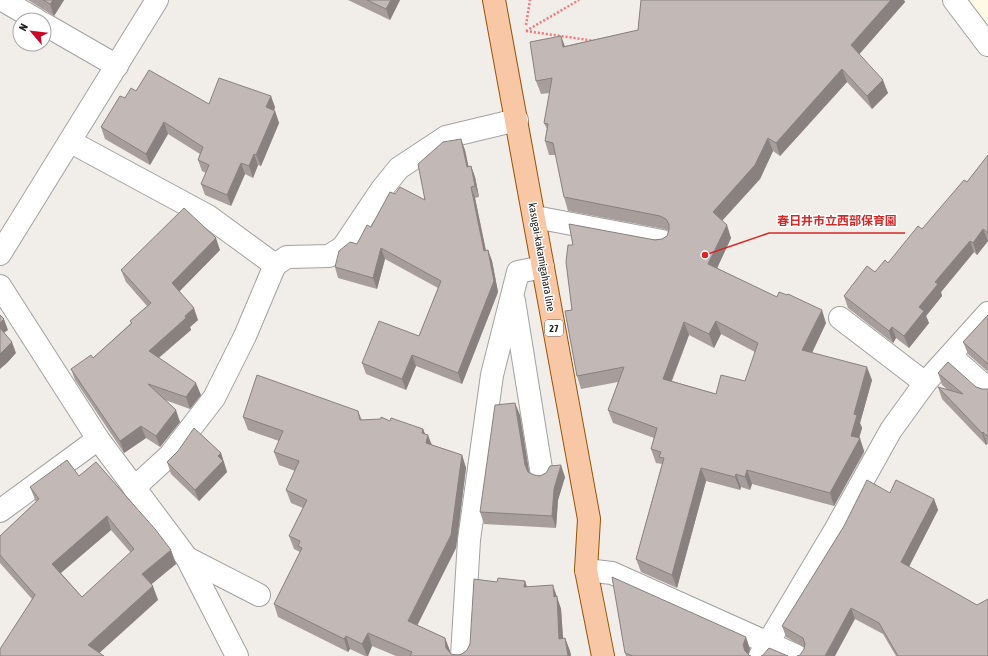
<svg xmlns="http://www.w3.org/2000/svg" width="988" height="656" font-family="'Asap Condensed','Noto Sans JP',sans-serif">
<rect width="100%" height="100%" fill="#f1ede8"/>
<!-- education -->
<path fill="#fefae5" d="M967,0H988V28Z"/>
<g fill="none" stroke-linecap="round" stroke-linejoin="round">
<defs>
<g id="minor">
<path d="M954,0L988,45"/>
<path d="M6,2L37,20"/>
<path d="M44,24L117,66"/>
<path d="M71,142L208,216L275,265L287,257L329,256L343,247L382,189L399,168L446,137L517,120"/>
<path d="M535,217L662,241"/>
<path d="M0,254L157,0"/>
<path d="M0,286L98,439L187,558L259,595"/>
<path d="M514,301L542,475"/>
<path d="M840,318L925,383"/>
<path d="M951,356L988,389"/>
<path d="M134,488L170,455L214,398L245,336L275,265"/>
<path d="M0,511L98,439"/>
<path d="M187,558L237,656"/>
<path d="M586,570L612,573L797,656"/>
<path d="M462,656L469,540L492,375L518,272L543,267"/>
<path d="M760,656L834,532L891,430L925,383L988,313"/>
</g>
<path id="primary" d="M494,0L589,519L586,570L603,656"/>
</defs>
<!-- minor casing -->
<use href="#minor" stroke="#a2a2a2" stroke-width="24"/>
<!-- primary casing -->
<use href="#primary" stroke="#985206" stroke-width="24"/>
<!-- path -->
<g stroke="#f4767c" stroke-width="2.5" stroke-dasharray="2 2" stroke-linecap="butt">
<path d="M526,25L530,0"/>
<path d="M526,31L595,41"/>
<path d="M526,31L579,0"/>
</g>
<!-- minor -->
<use href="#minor" stroke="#fff" stroke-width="22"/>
<!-- primary -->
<use href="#primary" stroke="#f8c8a6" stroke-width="22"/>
</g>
<!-- wall -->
<g fill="#a79e9c" fill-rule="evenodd">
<path d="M28,0H64L54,16Z"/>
<path d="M348,0H400L390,20Z"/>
<path d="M641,0H904L905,2L859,54L888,93L872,109L847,82L780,156L773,151L760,179L722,221L731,238L717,268L826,323L812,353L872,380L860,423L862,428L859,438L864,451V453L834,506L752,484L750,490L741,487L740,490L706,481L677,588L641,572L636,559L662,464L656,463L651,449L654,438L613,423L608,410L618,382L581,389L577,376L572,310L573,245L662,239L667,236L669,231L664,229L568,211L564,197L556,155H549L545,141L547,129L544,123L550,93L541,94L536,81L565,46L638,30ZM721,334L755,352L745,381L716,394L672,381L689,335L714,348Z"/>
<path d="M136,91L209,104L275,107L274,111H275L279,123L261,166L258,165L253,178L245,174L231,206L205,195L201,184L206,173L202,171L198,160L200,154L168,134L150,165L105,139L101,127L125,98Z"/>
<path d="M465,150L468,167L471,166L475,177L479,197L475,198L486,250H488L492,261L498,292L462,384L416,366L406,390L366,374L362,363L419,336L438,288L385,259L377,289L338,278L335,267L357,244L371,227L395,194L425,200Z"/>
<path d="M988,155V242V241L977,255L974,252L941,292L942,296L926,316L929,323L909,348L896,338L893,343L848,308L844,296L875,272L888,263L922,229L967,182Z"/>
<path d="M220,250L179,291L198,320L190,327L191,330L159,358L201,395L190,409L165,400L180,422L160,447L146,438L124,453L75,380L71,369L93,358L131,323L130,321L147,306L126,282L121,270Z"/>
<path d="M988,315V372L968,354L963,342Z"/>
<path d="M938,373L982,389H988V444H987L986,445L942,399L938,387L948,390L942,385Z"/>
<path d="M358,411L362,420L390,421L423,429L425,434L432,445L462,455L466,468L456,548L417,625L445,638L451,654L457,655L462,654L467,650L497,582L525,581L527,587L558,598V600L561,609L563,639L565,638L570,651L571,656H396L372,646L368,656H365L350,649L348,652L278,617L274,604L300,552L294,549L289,536L303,508L291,503L286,490L295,471L279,465L274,452L279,441L248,430L243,417Z"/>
<path d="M520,415L529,472L534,475L565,477L558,500L556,528L484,524L480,512Z"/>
<path d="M221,453L227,472L199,501L171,474L167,462Z"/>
<path d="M79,476L171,550L176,564L151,584L158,600L0,656L32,599L0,563V536L36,502L30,487ZM111,530L131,553L82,597L61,573Z"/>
<path d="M890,493L934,499L938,510L909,567L988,656H896L883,634L855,619L800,655L804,649L805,648L786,637L782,626Z"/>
<path d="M750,649L748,654L751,656H626L625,653Z"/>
</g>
<!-- shaded-wall -->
<g fill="#88817f">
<path d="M53,0H64L54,16L50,4Z"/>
<path d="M391,0H400L390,20L386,9Z"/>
<path d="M891,0H904L905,2L856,58L851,45Z"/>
<path d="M561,36L566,49L563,47Z"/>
<path d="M842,69L847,82L780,156L776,143Z"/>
<path d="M883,80L888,93L872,109L867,96Z"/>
<path d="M271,96L275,107L271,118L266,107Z"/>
<path d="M275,111L279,123L261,166L256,155Z"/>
<path d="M164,122L168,134L150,165L146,154Z"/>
<path d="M768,138L773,151L760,179L718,225L713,212Z"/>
<path d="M461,139L465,150L471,178L467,167Z"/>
<path d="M254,154L258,165L253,178L249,166Z"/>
<path d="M241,163L245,174L231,206L227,195Z"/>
<path d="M471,166L475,177L479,197L475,186Z"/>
<path d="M471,187L475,198L488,262L484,251Z"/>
<path d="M727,225L731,238L713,277L708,264Z"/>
<path d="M983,229L988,241L977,255L973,243Z"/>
<path d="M216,238L220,250L176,295L172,283Z"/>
<path d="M970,241L974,252L941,292L942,296L926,316L929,323L909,348L904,336L919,307L935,282Z"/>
<path d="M381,248L385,259L377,289L373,278Z"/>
<path d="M488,250L492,261L498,292L462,384L458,373Z"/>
<path d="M194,308L198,320L190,327L191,330L153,362L149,351L185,316Z"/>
<path d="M822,310L826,323L807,363L802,350Z"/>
<path d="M4,319L8,330L1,335L0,332V323Z"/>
<path d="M716,321L721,334L714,348L709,334Z"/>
<path d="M684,322L689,335L667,392L663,379Z"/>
<path d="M892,327L896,338L893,343L889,331Z"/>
<path d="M12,342L16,353L7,363L0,369V354Z"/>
<path d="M412,355L416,366L406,390L402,379Z"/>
<path d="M867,367L872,380L860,423L862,428L858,442L860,438L864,451L834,506L830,493L851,436L854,414Z"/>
<path d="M196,383L201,395L190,409L186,397Z"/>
<path d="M515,403L520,415L530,477L525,465Z"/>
<path d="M176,410L180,422L160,447L156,436Z"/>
<path d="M141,426L146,438L124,453L120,441Z"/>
<path d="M423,429L427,439L428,435L433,448L431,456L422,433Z"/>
<path d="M983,432L987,444L986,445L982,433Z"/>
<path d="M221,453L227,472L199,501L195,490L218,456Z"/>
<path d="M462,455L466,468L456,548L413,634L408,621Z"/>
<path d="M561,465L565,477L558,500L556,528L552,516L554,489Z"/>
<path d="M701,468L706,481L677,588L672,575Z"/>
<path d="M747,470L752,484L750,490L745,477Z"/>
<path d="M736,474L741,487L740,490L735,477Z"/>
<path d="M934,499L938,510L905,574L901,562Z"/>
<path d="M107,516L111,530L56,577L52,564Z"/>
<path d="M171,550L176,564L147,588L142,574Z"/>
<path d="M525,581L529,594L524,587Z"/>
<path d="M553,585L561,609L564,652L559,639L554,597Z"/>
<path d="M153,586L158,600L96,656L88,645Z"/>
<path d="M851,608L855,619L835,656H825Z"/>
<path d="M368,633L372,646L368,656H367L362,644Z"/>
<path d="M346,636L350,649L348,652L344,639Z"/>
<path d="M746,637L750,649L748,656H747L743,645Z"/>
<path d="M445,638L450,651V656L446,648Z"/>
<path d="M565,638L570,651L571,656H568Z"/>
</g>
<!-- building -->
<g fill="#c2b8b5" stroke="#88817f" fill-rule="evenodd">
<path d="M43,0H53L50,4Z"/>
<path d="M367,0H391L386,9Z"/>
<path d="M641,0H891L851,45L883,80L867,96L842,69L776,143L768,138L755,165L713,212L727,225L708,264L777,297L779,292L787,295L788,294L822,310L802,350L867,367L854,414L857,415L851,436L860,438L859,440L830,493L747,470L745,477L736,474L735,477L701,468L672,575L636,559L664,458L659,457L661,452L651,449L657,428L608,410L624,367L577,376L565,311L572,310L566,262L568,245H573L569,224L655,240L662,239L667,236L669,230V224L666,219L660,216L564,197L553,143L545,141L548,124L544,123L552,78L536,81L530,42L561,36L563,47L638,30ZM716,321L758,343L745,381L721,375L716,394L663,379L684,322L709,334Z"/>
<path d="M149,70L209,104L219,78L271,96L266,107L275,111L256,155L254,154L249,166L241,163L227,195L201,184L209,165L198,160L203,147L164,122L146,154L101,127L120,96L125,98L131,88L136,91Z"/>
<path d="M461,139L467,167L471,166L475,186L471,187L484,251L488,250L494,281L458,373L412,355L402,379L362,363L379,321L419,336L441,281L381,248L373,278L335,267L339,251L350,242L357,244L367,225L371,227L390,192L395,194L400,187L425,200L418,164L443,142Z"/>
<path d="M988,155V233L983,229L973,243L970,241L935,282L938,284L919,307L924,311L904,336L892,327L889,331L844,296L867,266L875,272L885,260L888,263L918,226L922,229L964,180L967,182Z"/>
<path d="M184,208L216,238L172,283L194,308L185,316L186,318L149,351L196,383L186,397L148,384L176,410L156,436L141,426L120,441L71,369L91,355L93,358L132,323L130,321L151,303L121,270Z"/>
<path d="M0,315L4,319L0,323Z"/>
<path d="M988,315V364L963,342Z"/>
<path d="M0,328L12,342L0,354Z"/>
<path d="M948,362L976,387L982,389H988V437L983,432L982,433L938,387L963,394L938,373Z"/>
<path d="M257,375L358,411L360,420L381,419V417L390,421L391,418L423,429L422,433L428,435L426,443L462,455L451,535L408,621L445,638L446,648L451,654L457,655L462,654L467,650L470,644L474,579L497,582L498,578L525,581L524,587L553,585L554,597L557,596L559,639L565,638L568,656H410L412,652L368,633L362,644L346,636L344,639L274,604L302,548L298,546L300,541L289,536L307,500L286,490L299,461L274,452L283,431L243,417Z"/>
<path d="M515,403L525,465L528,472L534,475L540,476L546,473L550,466L561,465L554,489L552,516L480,512L495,405Z"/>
<path d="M194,428L221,453L218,456L223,461L195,490L167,462L178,451Z"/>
<path d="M67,460L79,476L96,462L155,529L171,550L142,574L153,586L88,645L104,656H0V649L35,595L0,555V536L39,499L30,487ZM107,516L134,549L82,597L52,564Z"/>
<path d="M867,480L890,493L896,480L934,499L901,562L977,605L988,599V656H898L879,623L851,608L825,656H797L800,655L804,649L805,644L803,638L782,626L844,526Z"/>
<path d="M612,577L746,637L743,645L745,651L750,656H751H633L625,653Z"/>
<path d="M769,648L788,656H761H762Z"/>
</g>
<g text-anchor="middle" stroke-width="3" stroke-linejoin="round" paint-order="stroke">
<!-- shield labels -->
<rect fill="#fff" stroke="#646464" stroke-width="1" x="545" y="320" width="18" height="16" rx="3"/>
<g font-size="10" font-weight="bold" fill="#212121">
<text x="554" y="332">27</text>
</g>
<!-- street labels -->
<g font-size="11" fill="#212121" stroke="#fff">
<text transform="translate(542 257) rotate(80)" y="4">kasugai-kakamigahara line</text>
</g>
</g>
<!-- callouts -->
<path fill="none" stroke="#d62828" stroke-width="1.5" d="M705 255L769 233H905"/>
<circle fill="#d62828" stroke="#fff" stroke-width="1.5" cx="705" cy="255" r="4"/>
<g font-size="12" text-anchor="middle" font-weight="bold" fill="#d62828" stroke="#fff" stroke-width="3" stroke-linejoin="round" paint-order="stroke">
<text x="837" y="225">春日井市立西部保育園</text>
</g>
<!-- north arrow -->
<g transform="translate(32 32) rotate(298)"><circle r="19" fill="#ffffff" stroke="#a6a6a6"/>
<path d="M0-3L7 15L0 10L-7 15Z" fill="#ca0826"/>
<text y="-6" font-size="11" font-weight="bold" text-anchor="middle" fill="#212121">N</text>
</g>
</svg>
